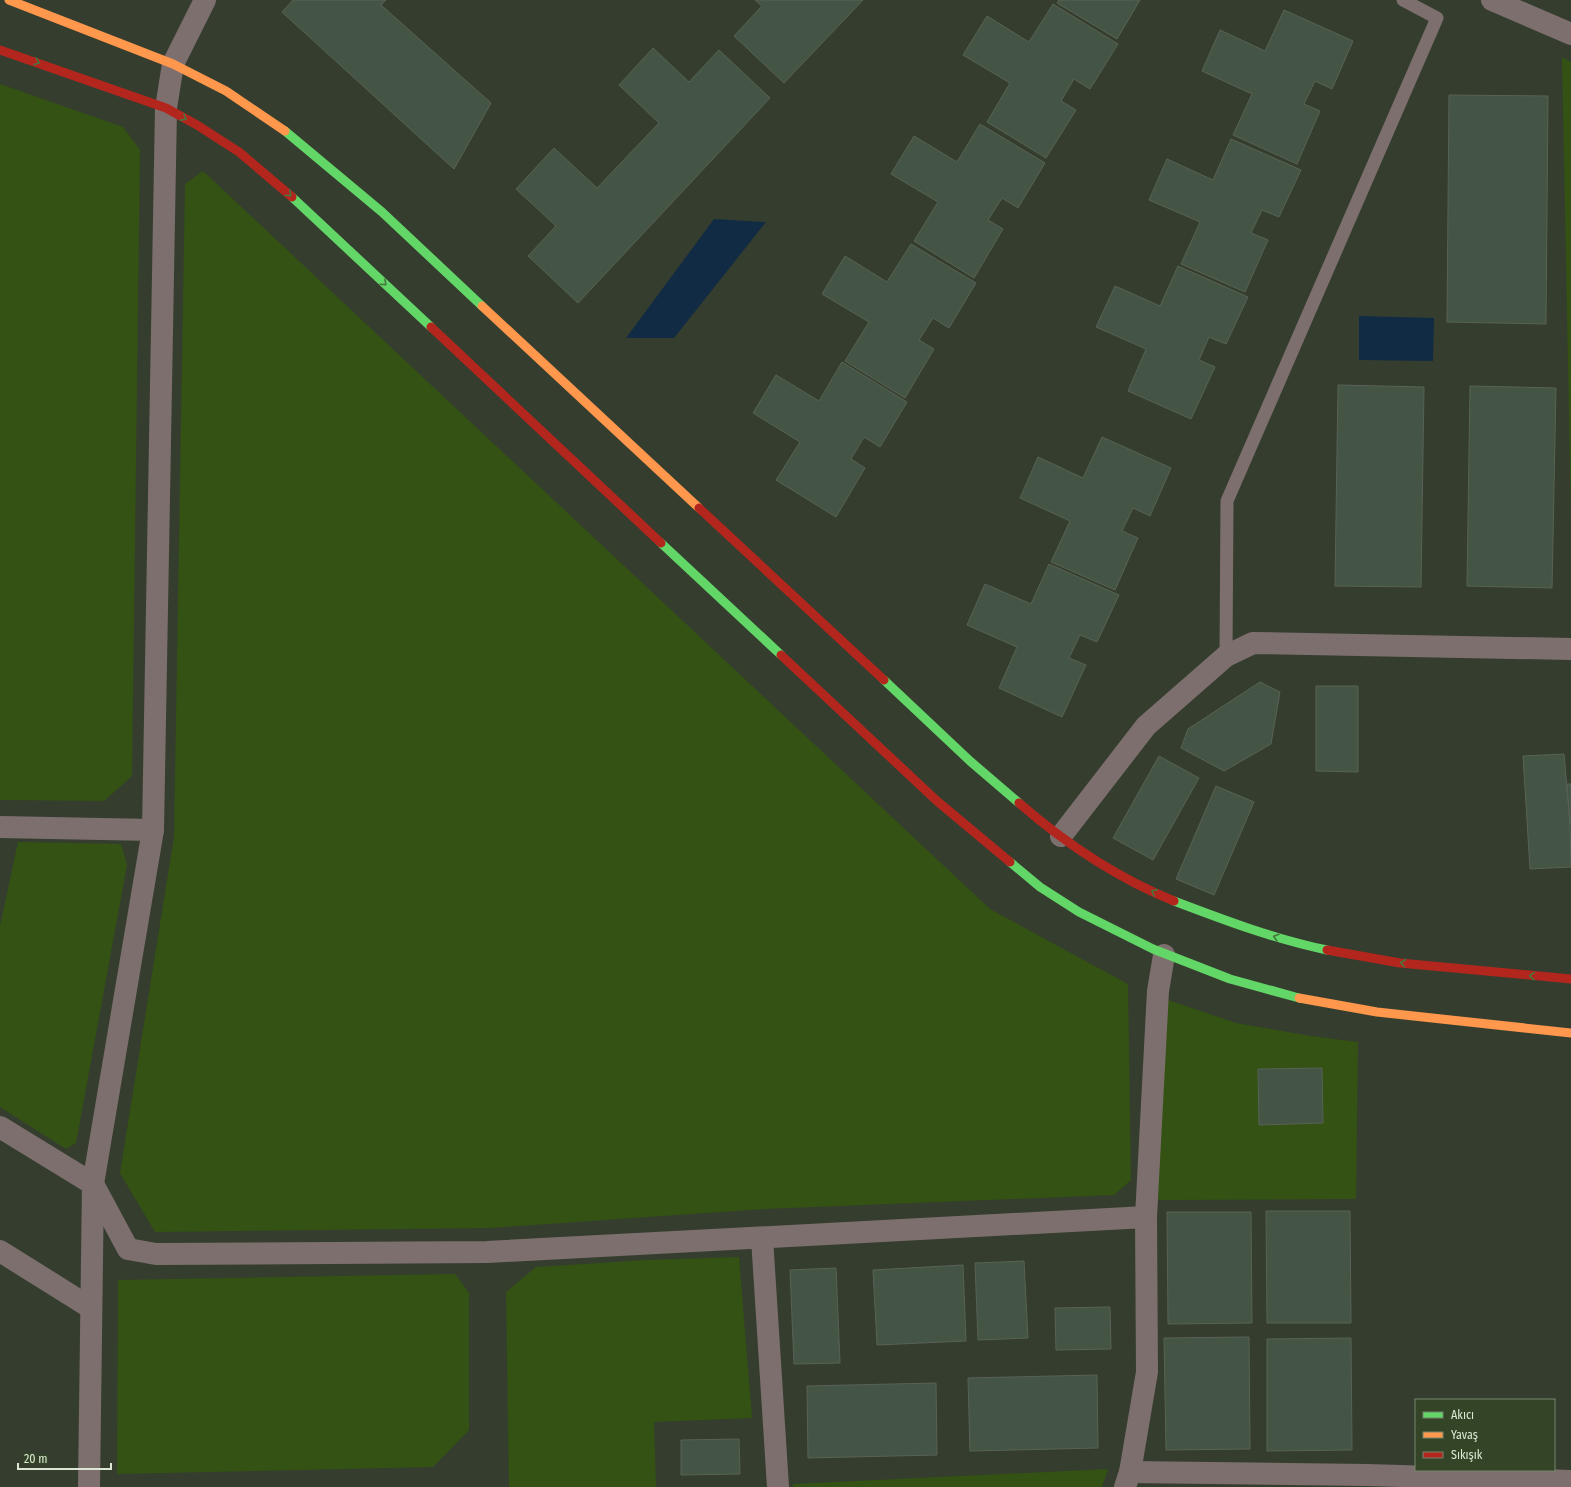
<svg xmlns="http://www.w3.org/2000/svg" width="1571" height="1487" font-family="'Fira Sans Condensed',sans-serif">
<rect width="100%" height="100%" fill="#353e2e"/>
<!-- green -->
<g fill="#335213">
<path d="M1562,57L1571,62V518Z"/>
<path d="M0,84L123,127L140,150L132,776L104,801L0,800Z"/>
<path d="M203,171L990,909L1128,984L1131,1180L1114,1195L765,1209L489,1228L155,1232L120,1173L174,837L185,184Z"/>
<path d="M18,842L121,844L127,865L76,1143L66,1149L0,1107V926Z"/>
<path d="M1168,1000L1236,1023L1311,1036L1358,1042L1356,1199L1158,1200L1157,1024Z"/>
<path d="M739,1257L752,1418L654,1422L656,1487H509L506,1292L536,1267L647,1260Z"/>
<path d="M455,1274L469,1293V1430L433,1467L117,1474L118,1280Z"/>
<path d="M1108,1469L1102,1487H793V1484Z"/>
</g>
<!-- water -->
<g fill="#122b44">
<path d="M714,219L766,222L674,338H626Z"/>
<path d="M1359,316L1434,318L1433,361L1359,360Z"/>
</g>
<!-- building -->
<g fill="#445445" stroke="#586256">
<path d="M293,0H386L381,5L491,103L454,169L282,12Z"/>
<path d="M755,0H863L784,83L734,36L762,6Z"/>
<path d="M1059,0H1140L1117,39L1057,3Z"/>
<path d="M1053,4L1118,44L1090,89L1074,79L1061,101L1076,110L1046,158L987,122L1010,83L963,55L987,16L1029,42Z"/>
<path d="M1284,10L1353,41L1332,89L1315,81L1304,104L1320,111L1297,164L1233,135L1252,94L1202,71L1220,30L1265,51Z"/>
<path d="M653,48L689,82L719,50L770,98L578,303L528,256L556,226L516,189L554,148L597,188L659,123L619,85Z"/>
<path d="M1449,95L1548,96L1546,324L1447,322Z"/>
<path d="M980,124L1045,163L1018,208L1002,198L988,220L1003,229L974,278L914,241L938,202L891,174L914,136L957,162Z"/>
<path d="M1231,139L1301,170L1279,217L1262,210L1251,233L1268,240L1245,292L1181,264L1200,222L1149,200L1167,159L1213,180Z"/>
<path d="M911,244L976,283L949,328L933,318L919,340L934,349L905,398L845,361L869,322L822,294L845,256L887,282Z"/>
<path d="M1178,266L1248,297L1226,344L1209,337L1199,360L1215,367L1191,419L1128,391L1146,349L1096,327L1115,286L1160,306Z"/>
<path d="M842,362L907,402L880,447L864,437L851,459L865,468L836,517L776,480L800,442L753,413L776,375L819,401Z"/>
<path d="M1338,385L1424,387L1421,587L1335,586Z"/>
<path d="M1470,386L1556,388L1552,588L1467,586Z"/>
<path d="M1102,437L1171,468L1150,516L1133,508L1122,531L1138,538L1115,590L1051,562L1070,521L1020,498L1038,457L1083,478Z"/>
<path d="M1049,564L1119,595L1097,642L1080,635L1069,658L1086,665L1062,717L999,688L1017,647L967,625L985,584L1031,604Z"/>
<path d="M1260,682L1280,692L1271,744L1224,771L1181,748L1188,729Z"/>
<path d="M1316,686H1358V772L1316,771Z"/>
<path d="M1564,754L1570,824L1571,867L1530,869L1523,756Z"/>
<path d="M1159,756L1199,778L1153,860L1113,838Z"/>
<path d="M1567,784H1571V824H1570Z"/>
<path d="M1216,786L1254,802L1214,895L1176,879Z"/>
<path d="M1322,1068L1323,1123L1259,1125L1258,1069Z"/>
<path d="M1266,1211H1350L1351,1323H1267Z"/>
<path d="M1167,1212H1251L1252,1323L1168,1324Z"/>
<path d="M1024,1261L1028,1338L978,1340L975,1263Z"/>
<path d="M963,1265L966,1341L877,1345L873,1270Z"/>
<path d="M836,1268L840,1363L794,1364L790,1270Z"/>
<path d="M1110,1307L1111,1349L1056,1350L1055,1308Z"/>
<path d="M1249,1337L1250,1449L1166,1450L1164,1338Z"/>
<path d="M1351,1338L1352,1450L1267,1451V1339Z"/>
<path d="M1097,1375L1098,1448L970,1451L968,1378Z"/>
<path d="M936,1383L937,1455L808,1458L807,1386Z"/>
<path d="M739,1439L740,1474L681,1475V1440Z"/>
</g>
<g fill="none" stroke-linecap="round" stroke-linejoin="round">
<!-- lane -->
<path stroke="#7e6f6f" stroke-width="13" d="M1226,656L1227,501L1437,18L1403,0"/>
<!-- street -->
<g stroke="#7e6f6f" stroke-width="22">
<path d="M1492,0L1571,34"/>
<path d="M0,827L153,830L93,1184L89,1487"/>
<path d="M153,830L166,108L173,64L205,0"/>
<path d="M1061,836L1146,726L1226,656L1253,643L1571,649"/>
<path d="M0,1127L93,1184L128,1249L156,1254L487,1252L1146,1217"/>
<path d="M762,1238L778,1487"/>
<path d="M0,1251L91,1308"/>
<path d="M1130,1472L1367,1475L1571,1481"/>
<path d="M1125,1487L1130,1472L1147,1372L1146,1217L1158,991L1164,955"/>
</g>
<!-- fast -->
<g stroke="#63d668" stroke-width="9">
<path d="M285,131L382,212L482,306"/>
<path d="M292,197L431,327"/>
<path d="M661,543L781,655"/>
<path d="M884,680L970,761L1019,803"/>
<path d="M1010,862L1040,887L1079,912L1153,949L1230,979L1299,998"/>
<path d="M1174,901C1224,920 1274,939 1327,950"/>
</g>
<!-- slow -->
<g stroke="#ff974d" stroke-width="9">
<path d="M9,0L173,64L226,91L285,131"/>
<path d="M482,306L699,508"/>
<path d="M1299,998L1377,1012L1571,1033"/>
</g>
<!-- jam -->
<g stroke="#b3261e" stroke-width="9">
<path d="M0,50L166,108L197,125L239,152L292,197"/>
<path d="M431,327L661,543"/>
<path d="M699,508L884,680"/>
<path d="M781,655L937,801L1010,862"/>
<path d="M1019,803C1065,843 1117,878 1174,901"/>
<path d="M1327,950L1400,963L1571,979"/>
</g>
</g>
<!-- one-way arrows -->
<defs><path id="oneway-chevron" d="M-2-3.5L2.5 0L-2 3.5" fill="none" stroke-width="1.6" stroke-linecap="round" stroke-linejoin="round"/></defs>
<g stroke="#44783e">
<use href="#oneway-chevron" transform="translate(37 62) rotate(19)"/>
<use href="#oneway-chevron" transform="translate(184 118) rotate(29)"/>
<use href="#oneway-chevron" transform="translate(289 194) rotate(43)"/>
<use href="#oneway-chevron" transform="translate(384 283) rotate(43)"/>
<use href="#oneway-chevron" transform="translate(1154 892) rotate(-153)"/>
<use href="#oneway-chevron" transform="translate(1276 937) rotate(-164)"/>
<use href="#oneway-chevron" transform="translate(1403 963) rotate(-173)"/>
<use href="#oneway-chevron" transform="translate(1532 976) rotate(-175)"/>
</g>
<!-- legend -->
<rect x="1415" y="1399" width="140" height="72" fill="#344527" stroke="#77856c"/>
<rect x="1423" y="1412" width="20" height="6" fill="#63d668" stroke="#77856c"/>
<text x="1451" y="1419" font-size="12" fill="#dbe6d4">Akıcı</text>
<rect x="1423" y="1432" width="20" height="6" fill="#ff974d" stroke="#77856c"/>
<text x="1451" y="1439" font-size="12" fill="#dbe6d4">Yavaş</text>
<rect x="1423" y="1452" width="20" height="6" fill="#b3261e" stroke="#77856c"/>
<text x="1451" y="1459" font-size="12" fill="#dbe6d4">Sıkışık</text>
<!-- scale -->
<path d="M18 1463v6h93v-6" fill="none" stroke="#dbe6d4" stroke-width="2"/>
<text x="24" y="1463" font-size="12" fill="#dbe6d4" stroke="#344527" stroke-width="3" paint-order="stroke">20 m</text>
</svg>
